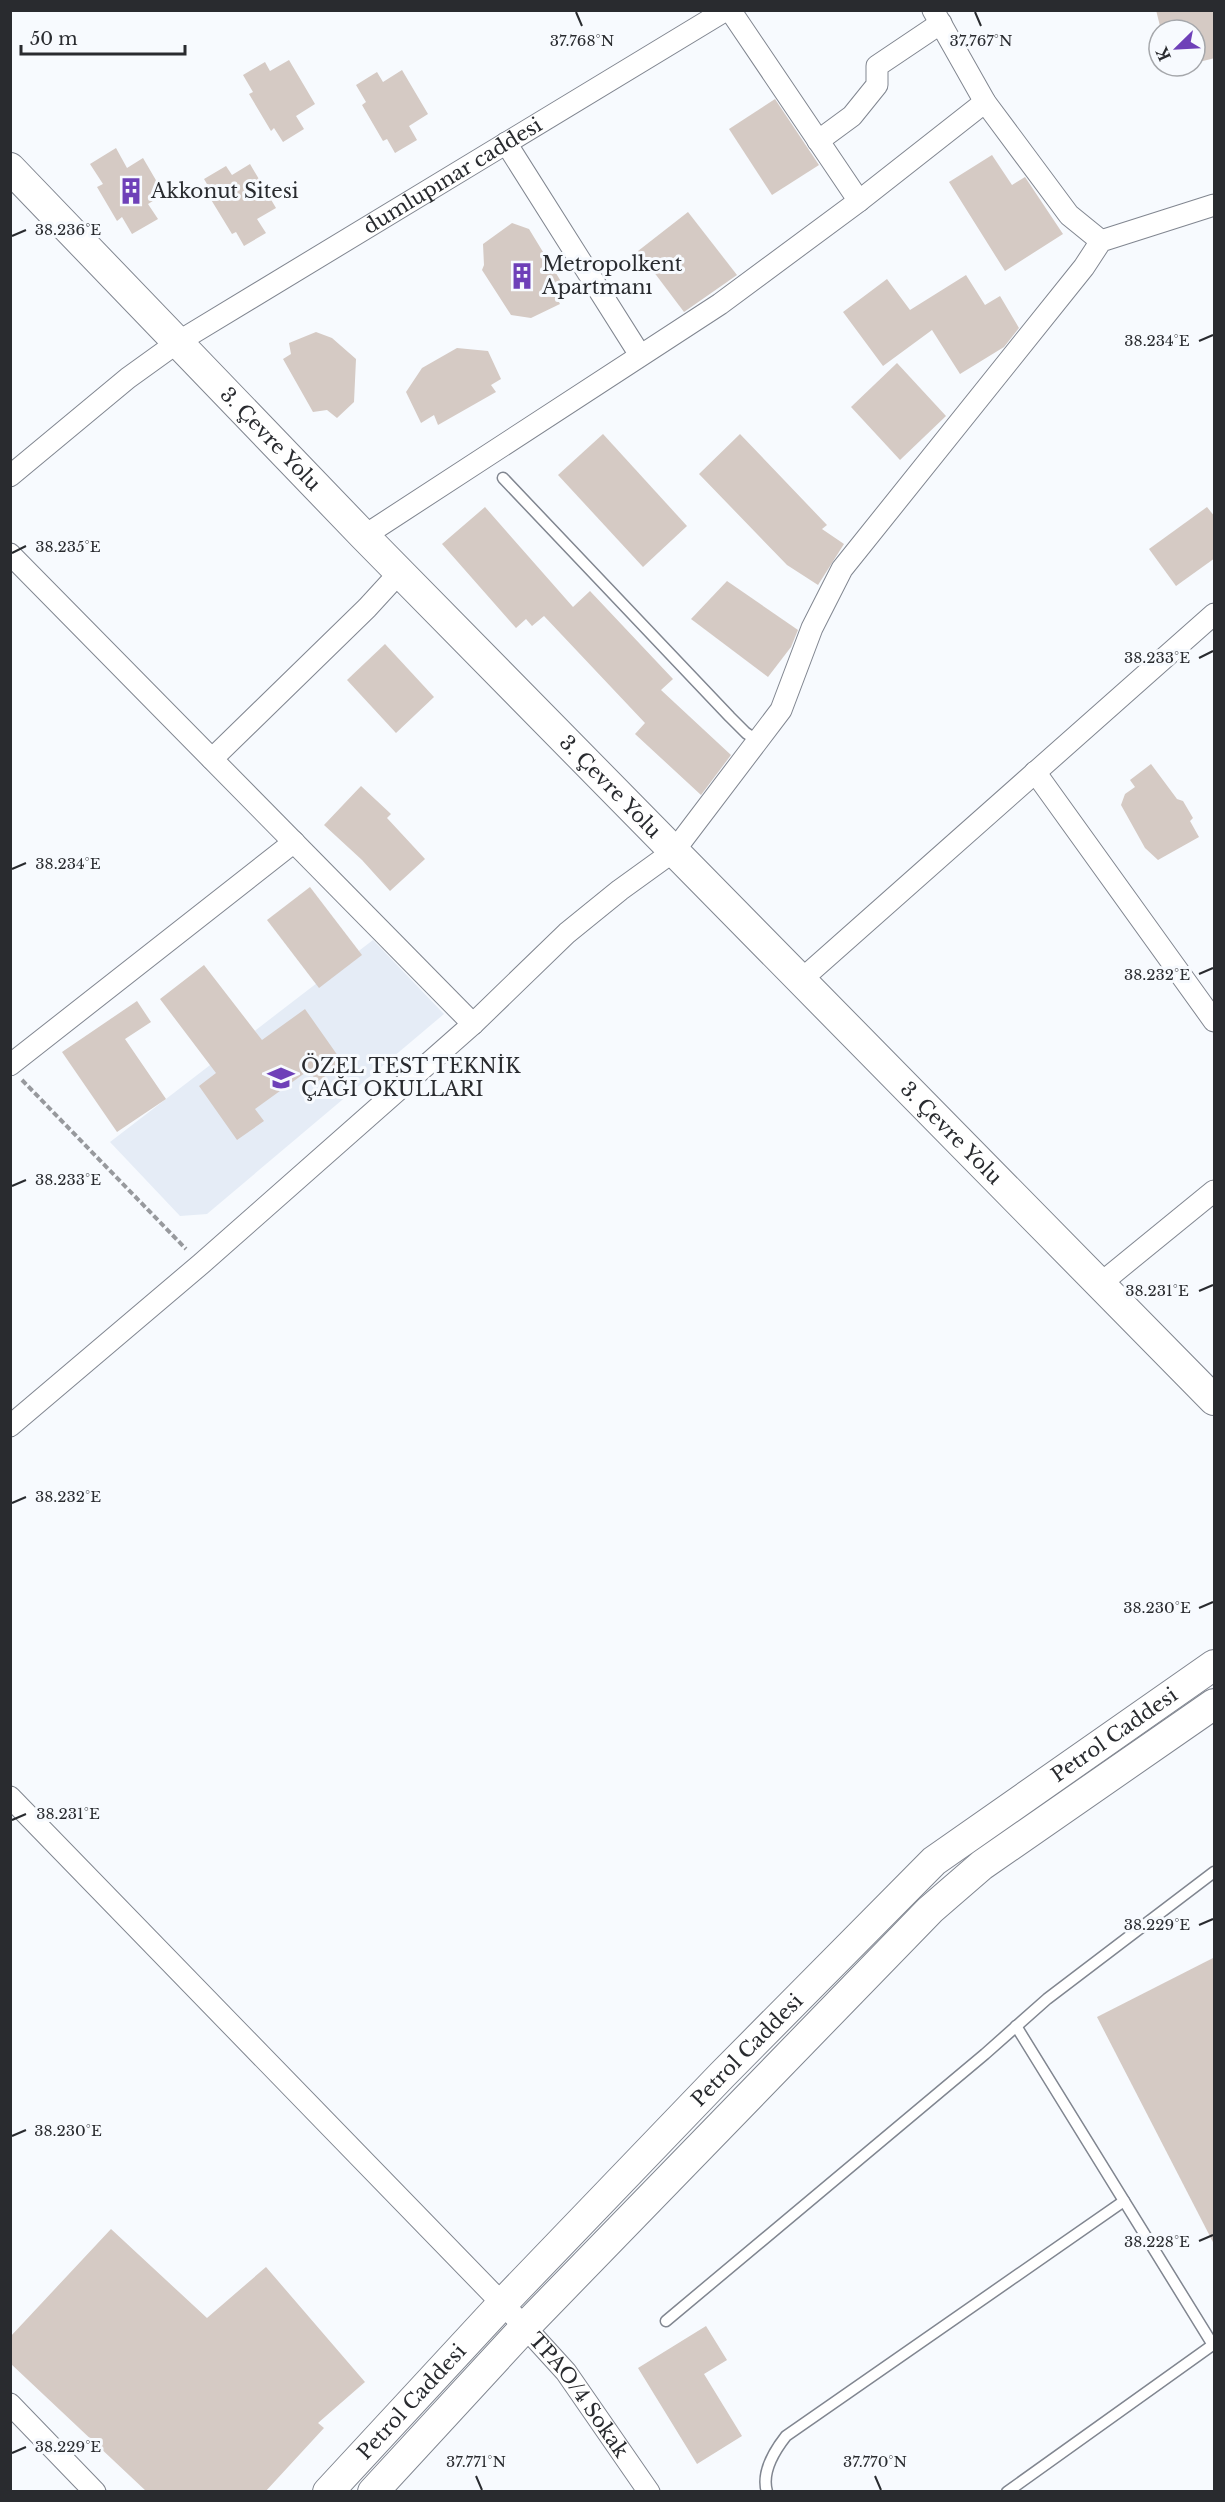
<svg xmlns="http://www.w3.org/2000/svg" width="1225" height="2502" font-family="'Libre Baskerville',serif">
<rect width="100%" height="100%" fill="#f7fafe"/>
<!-- built -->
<path fill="#e5ecf6" d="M373,940L444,1014L207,1214L180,1216L110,1142Z"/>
<!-- building -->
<g fill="#d5cac4">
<path d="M1156,10H1215V58L1195,63V30H1161Z"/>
<path d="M289,60L315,104L296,116L304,129L283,142L274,128L271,131L249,94L253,92L243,75L265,62L270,71Z"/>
<path d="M402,70L428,114L409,126L417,140L395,153L387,139L383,141L362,105L366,102L356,85L377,72L383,82Z"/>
<path d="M775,99L819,165L772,195L729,129Z"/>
<path d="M116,148L127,168L143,158L164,194L148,204L158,219L132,234L122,217L117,221L97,187L103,184L90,164Z"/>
<path d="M992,155L1012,185L1025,177L1063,234L1005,271L949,182Z"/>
<path d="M250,164L276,208L257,219L266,233L244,246L236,232L232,234L210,198L214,196L204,179L226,166L232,175Z"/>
<path d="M688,212L737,275L684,312L638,251Z"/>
<path d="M512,223L529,229L565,288L554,292L560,304L531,318L511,315L482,270L484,265L483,244Z"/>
<path d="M966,275L985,305L1000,296L1019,328L1004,347L960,374L932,330L883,366L843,312L887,279L910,310Z"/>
<path d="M316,332L332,338L356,359L354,402L337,418L327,410L313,412L283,359L291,354L289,343Z"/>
<path d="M457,348L488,351L501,379L491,385L496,392L438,425L434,415L421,423L406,392L422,368Z"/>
<path d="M897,363L946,416L900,460L851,407Z"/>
<path d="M603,434L687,526L643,567L558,475Z"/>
<path d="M740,434L827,525L822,529L844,544L818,585L787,565L699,474Z"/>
<path d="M485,507L573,607L590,591L673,679L661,690L731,755L701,795L635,734L645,723L544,616L532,626L526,619L516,628L442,544Z"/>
<path d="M1207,507L1215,517V558L1176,586L1149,549Z"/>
<path d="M727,581L798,630L791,647L768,677L691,619Z"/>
<path d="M385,644L434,697L396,733L347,680Z"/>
<path d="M1151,764L1177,799L1183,801L1193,818L1190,821L1199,837L1158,860L1145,848L1121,805L1125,794L1135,787L1130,780Z"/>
<path d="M361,786L391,814L387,818L425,859L390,891L362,860L324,825Z"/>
<path d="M310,887L362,955L319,988L267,920Z"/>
<path d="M204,965L262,1040L305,1009L343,1063L317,1082L309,1070L255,1109L264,1121L237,1140L199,1086L216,1073L160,999Z"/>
<path d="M137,1001L151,1022L125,1039L166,1099L117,1132L62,1052Z"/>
<path d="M1215,1957V2246L1097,2017Z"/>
<path d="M111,2229L207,2318L266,2267L365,2382L318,2423L324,2428L265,2492H147L10,2363V2337Z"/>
<path d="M706,2326L727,2360L704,2374L742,2436L697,2464L638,2368Z"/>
</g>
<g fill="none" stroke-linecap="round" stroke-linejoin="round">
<defs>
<g id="service">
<path d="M503,478L730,717L746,733L758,741"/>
<path d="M1016,2026L1213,2345"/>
<path d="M666,2321L985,2054L1047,1999L1214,1872"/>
<path d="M767,2492C761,2472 775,2450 786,2436L1124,2201"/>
<path d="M1007,2492L1214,2344"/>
</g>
<g id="minor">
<path d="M730,10L859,201"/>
<path d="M933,10L985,102L1069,215L1101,241"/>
<path d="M818,141L852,116L877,85V66L941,23"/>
<path d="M506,143L640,355"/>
<path id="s1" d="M10,476L128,378L178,342L726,10"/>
<path d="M364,536L720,304L859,201L985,102"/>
<path d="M10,554L473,1024"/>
<path d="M212,759L367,608L400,572"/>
<path d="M1035,772L1214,1021"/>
<path d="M801,980L1214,614"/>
<path d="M10,1065L294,842"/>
<path d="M1100,1284L1214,1191"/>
<path d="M10,1426L201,1264L473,1024L567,933L620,890L674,851L781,710L812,628L842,569L1084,267L1101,241L1214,205"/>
<path id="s2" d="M10,1797L525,2327L566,2372L649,2492"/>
<path d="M10,2404L95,2492"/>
</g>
<g id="secondary">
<path id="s3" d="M10,168L364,536L1214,1400"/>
<path id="s4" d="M328,2492L502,2304L722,2075L934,1861L1214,1665"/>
<path d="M373,2492L525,2327L930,1910L982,1865L1214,1704"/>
</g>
</defs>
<!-- service casing -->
<use href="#service" stroke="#818690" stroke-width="13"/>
<!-- minor casing -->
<use href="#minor" stroke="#818690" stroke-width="23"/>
<!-- secondary casing -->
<use href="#secondary" stroke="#818690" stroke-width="32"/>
<!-- path -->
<path stroke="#97999d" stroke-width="4" stroke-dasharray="6 3" stroke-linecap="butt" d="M22,1080L186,1249"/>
<!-- service -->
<use href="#service" stroke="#fff" stroke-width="10"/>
<!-- minor -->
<use href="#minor" stroke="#fff" stroke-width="21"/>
<!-- secondary -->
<use href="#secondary" stroke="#fff" stroke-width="30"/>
</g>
<!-- ticks -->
<path fill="none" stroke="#292b2f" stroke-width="2" d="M576,12L582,26M975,12L981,26M12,236L26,230M1199,341L1213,335M12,553L26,546M1199,658L1213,651M12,869L26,863M1199,974L1213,968M12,1186L26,1180M1199,1291L1213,1285M12,1503L26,1497M1199,1608L1213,1602M12,1820L26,1814M1199,1925L1213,1919M12,2136L26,2130M1199,2241L1213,2235M12,2453L26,2447M476,2476L482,2490M875,2476L881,2490"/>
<!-- icons -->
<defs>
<symbol id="building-bare" viewBox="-9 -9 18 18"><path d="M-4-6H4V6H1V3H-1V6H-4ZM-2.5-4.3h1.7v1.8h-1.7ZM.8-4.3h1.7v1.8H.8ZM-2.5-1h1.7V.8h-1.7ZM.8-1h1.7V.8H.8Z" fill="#6e40b8" stroke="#f7fafe" stroke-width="2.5" paint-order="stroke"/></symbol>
<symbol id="school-bare" viewBox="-9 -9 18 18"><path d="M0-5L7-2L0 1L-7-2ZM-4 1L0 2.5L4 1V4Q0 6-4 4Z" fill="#6e40b8" stroke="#f7fafe" stroke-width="2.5" paint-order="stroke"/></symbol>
</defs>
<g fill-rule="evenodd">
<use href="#building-bare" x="112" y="172" width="38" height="38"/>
<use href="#building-bare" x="503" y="257" width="38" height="38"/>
<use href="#school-bare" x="262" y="1059" width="38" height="38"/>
</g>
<g text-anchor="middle" stroke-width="6" stroke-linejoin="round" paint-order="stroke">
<!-- street labels -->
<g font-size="20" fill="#292b2f" stroke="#f7fafe">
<text dy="7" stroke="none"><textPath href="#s1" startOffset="536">dumlupınar caddesi</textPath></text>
<text dy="7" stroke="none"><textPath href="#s3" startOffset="376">3. Çevre Yolu</textPath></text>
<text dy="7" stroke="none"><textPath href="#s3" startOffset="862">3. Çevre Yolu</textPath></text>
<text dy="7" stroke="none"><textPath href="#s3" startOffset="1348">3. Çevre Yolu</textPath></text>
<text dy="7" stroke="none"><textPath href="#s4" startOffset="1095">Petrol Caddesi</textPath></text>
<text dy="7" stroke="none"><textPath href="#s4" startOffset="609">Petrol Caddesi</textPath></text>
<text dy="7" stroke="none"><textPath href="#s2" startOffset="826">TPAO/4 Sokak</textPath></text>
<text dy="7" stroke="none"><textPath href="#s4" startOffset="123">Petrol Caddesi</textPath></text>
</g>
<!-- poi labels -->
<g font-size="20" fill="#292b2f" stroke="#f7fafe" text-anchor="start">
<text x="151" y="198">Akkonut Sitesi</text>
<text x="542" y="271">Metropolkent<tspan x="542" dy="23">Apartmanı</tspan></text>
<text x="301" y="1073">ÖZEL TEST TEKNİK<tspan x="301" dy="23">ÇAĞI OKULLARI</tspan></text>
</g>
</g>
<g font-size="15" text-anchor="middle" fill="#292b2f" stroke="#f7fafe" stroke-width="6" stroke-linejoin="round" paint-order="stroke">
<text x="981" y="46">37.767°N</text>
<text x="582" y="46">37.768°N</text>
<text x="68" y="235">38.236°E</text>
<text x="1157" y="346">38.234°E</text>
<text x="68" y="552">38.235°E</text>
<text x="1157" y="663">38.233°E</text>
<text x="68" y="869">38.234°E</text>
<text x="1157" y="980">38.232°E</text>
<text x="68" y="1185">38.233°E</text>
<text x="1157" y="1296">38.231°E</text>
<text x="68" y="1502">38.232°E</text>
<text x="1157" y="1613">38.230°E</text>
<text x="68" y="1819">38.231°E</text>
<text x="1157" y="1930">38.229°E</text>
<text x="68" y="2136">38.230°E</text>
<text x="1157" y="2247">38.228°E</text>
<text x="68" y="2452">38.229°E</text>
<text x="476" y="2467">37.771°N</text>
<text x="875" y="2467">37.770°N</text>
</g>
<!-- border -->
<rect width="1225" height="2502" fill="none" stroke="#292b2f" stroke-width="24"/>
<!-- north arrow -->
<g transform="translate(1177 48) rotate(246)"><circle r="28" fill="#f7fafe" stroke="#a5a7ab" stroke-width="1.5"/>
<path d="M0-4.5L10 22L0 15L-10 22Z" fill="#6e40b8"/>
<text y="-9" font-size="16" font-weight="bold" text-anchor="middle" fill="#292b2f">K</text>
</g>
<!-- scale -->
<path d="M21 45v9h164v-9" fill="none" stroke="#292b2f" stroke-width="3"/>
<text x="30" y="45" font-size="18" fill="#292b2f" stroke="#f7fafe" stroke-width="4.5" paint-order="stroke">50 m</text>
</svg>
